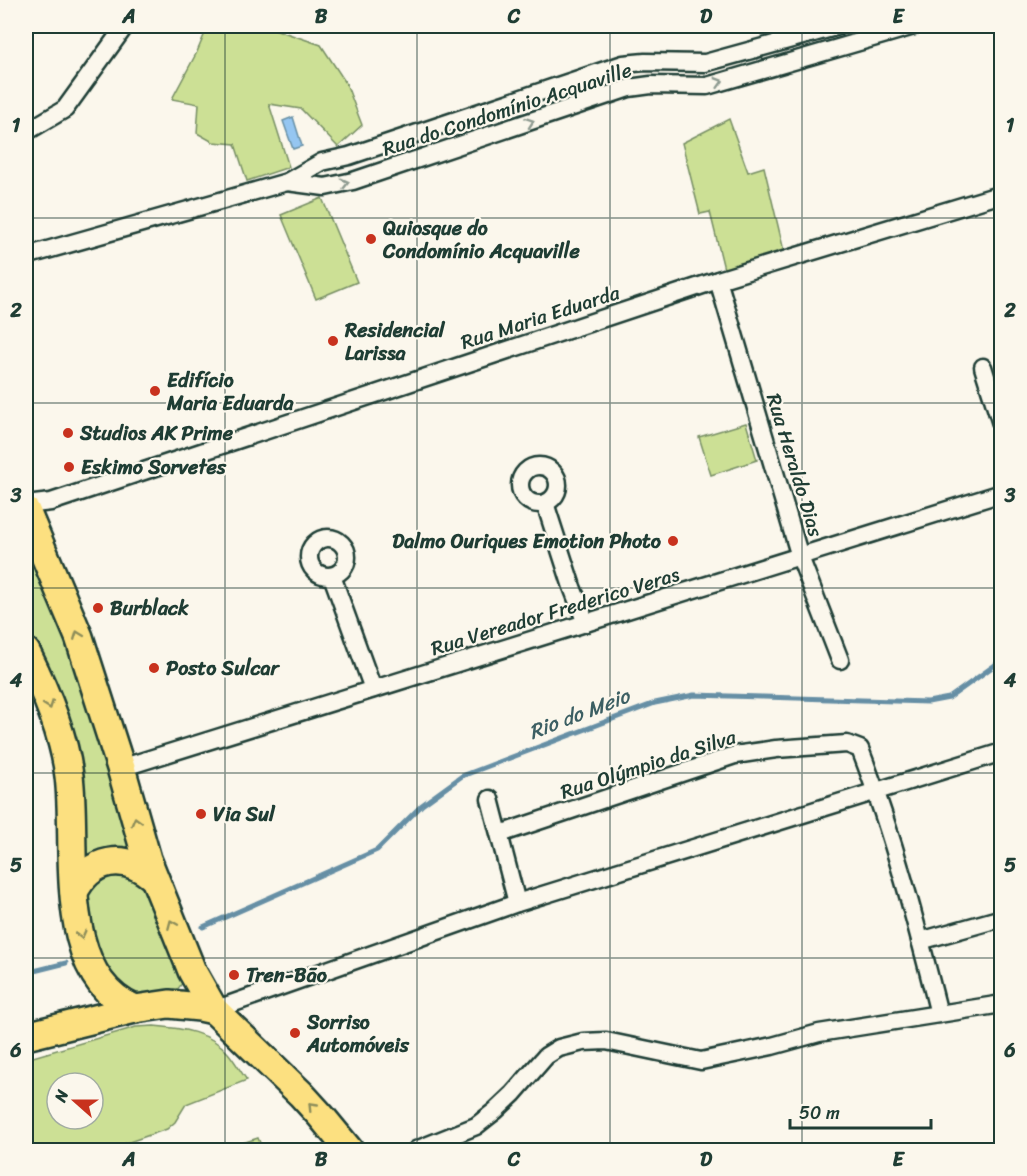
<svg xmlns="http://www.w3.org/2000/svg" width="1027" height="1176" font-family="Sriracha,sans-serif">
<rect width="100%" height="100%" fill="#fbf7ec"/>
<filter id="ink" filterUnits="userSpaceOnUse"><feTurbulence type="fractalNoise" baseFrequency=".0167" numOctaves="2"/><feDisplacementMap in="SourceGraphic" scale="12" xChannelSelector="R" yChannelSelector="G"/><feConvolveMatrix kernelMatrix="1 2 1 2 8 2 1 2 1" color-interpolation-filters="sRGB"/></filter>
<g filter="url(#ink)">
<!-- green -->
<g fill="#cce095" stroke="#768e64" stroke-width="1.5" fill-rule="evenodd">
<path d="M208,26H269L274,29L321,45L346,83L362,125L338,147L301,109L269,104L289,167L247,181L235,144L213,142L197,133L199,104L172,99L197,52Z"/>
<path d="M729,119L748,172L764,167L784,251L724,269L710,212L700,214L682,143Z"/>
<path d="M322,198L357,282L316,299L281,215Z"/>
<path d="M746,423L757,460L711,475L699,437Z"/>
<path d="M38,551L142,863L78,876L76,783L26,641V556Z"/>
<path d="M136,870L186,977C172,1002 161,999 136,1005L98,970L84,881Z"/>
<path d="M154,1026C180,1028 211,1032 228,1053C235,1061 240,1071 247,1080L186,1104L175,1122L167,1129L106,1150H26V1059L136,1027ZM57,1083H93V1119H57Z"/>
<path d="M258,1138L263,1150H221Z"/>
</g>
<!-- water -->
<path fill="#95c6f1" stroke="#668fa5" stroke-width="1.5" d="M293,117L302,146L293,149L283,121Z"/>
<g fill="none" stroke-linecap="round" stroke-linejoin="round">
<!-- stream -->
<g stroke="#668fa5" stroke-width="5">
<path d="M203,927L377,850L422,805L462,776L655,703L694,695L928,702L949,698L1002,660"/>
<path d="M26,973L66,963"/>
</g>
<defs>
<g id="street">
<path d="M26,132L65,109L125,26"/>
<path d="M287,182L325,187L353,181L629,88L651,85L707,86L914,26"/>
<path d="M26,256L287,182L322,162L349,156L623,64L645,62L705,63L839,26"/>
<path d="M718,280L800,557L840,660"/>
<path d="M983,367L1002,427"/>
<circle cx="539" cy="485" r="19"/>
<path d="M545,503L572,587L586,623"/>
<path d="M26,505L51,502L718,280L1002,194"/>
<circle cx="328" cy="557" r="19"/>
<path d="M332,576L373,689"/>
<path d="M121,768L1002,493"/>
<path d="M490,799L517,903"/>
<path d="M500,834L735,755L776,749L847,744L860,749C893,834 917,926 939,1014"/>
<path d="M920,941L1002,918"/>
<path d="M214,1010L517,903L1002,752"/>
<path d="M416,1150L476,1126L495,1111L513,1094L546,1056L559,1048L583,1042L606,1041L701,1061L772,1046L819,1033L1002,1004"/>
</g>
<g id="primary">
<path d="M26,511L79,637L121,768L147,859L192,971L214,1010L301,1094L321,1116L349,1150"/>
<path d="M26,652C45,690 64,734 69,776C78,845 54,976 135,1009"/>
<path d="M74,892C91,858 124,852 153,877"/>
<path d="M26,1036L135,1009L169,1004L200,1007L214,1010"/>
</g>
</defs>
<!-- street casing -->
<use href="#street" stroke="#1f3d34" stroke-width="21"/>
<!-- primary casing -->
<use href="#primary" stroke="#1f3d34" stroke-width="32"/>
<!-- street -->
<use href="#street" stroke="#fbf7ec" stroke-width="16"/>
<!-- primary -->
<use href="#primary" stroke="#fce080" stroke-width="27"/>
</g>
<!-- one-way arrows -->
<defs><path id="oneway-chevron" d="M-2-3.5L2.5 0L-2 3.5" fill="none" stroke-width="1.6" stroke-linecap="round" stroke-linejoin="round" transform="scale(1.5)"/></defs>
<g stroke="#8d9a90">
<use href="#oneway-chevron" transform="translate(719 82) rotate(-16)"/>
<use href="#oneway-chevron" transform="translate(530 122) rotate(-19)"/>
<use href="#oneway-chevron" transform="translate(345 183) rotate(-14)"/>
</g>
<g stroke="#8e8e5a">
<use href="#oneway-chevron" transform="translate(78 635) rotate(-111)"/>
<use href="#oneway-chevron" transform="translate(49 705) rotate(70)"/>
<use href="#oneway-chevron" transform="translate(136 821) rotate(-105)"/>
<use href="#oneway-chevron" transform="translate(172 924) rotate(-113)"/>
<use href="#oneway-chevron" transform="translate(81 935) rotate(76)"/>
<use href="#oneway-chevron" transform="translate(312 1106) rotate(-134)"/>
</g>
</g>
<!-- grid -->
<path fill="none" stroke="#1f3d34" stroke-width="1.5" stroke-opacity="0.55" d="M225,26V1150M417,26V1150M610,26V1150M802,26V1150M26,218H1002M26,403H1002M26,588H1002M26,773H1002M26,958H1002"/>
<!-- markers -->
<g fill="#c8321e" stroke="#fbf7ec" stroke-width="2">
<circle cx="371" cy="239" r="6"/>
<circle cx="333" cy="341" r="6"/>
<circle cx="155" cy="391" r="6"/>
<circle cx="68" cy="433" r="6"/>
<circle cx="69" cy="467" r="6"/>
<circle cx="673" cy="541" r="6"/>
<circle cx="98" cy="608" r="6"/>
<circle cx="154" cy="668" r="6"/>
<circle cx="201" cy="814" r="6"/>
<circle cx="234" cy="975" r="6"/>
<circle cx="295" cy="1033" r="6"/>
</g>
<g text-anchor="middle" stroke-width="4.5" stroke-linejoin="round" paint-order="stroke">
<!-- street labels -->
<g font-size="20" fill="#1f3d34" stroke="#fbf7ec">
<text transform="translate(507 109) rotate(-18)" y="7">Rua do Condomínio Acquaville</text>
<text transform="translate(540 317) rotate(-18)" y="7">Rua Maria Eduarda</text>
<text transform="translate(795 465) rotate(73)" y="7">Rua Heraldo Dias</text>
<text transform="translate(555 611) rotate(-17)" y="7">Rua Vereador Frederico Veras</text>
<text transform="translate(648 764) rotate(-18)" y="7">Rua Olýmpio da Silva</text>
</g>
<!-- poi labels -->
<g font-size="20" font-weight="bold" fill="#1f3d34" stroke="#fbf7ec" text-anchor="start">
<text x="383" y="235">Quiosque do<tspan x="383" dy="23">Condomínio Acquaville</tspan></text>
<text x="345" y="337">Residencial<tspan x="345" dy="23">Larissa</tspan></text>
<text x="167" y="387">Edifício<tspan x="167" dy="23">Maria Eduarda</tspan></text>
<text x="80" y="440">Studios AK Prime</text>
<text x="81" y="474">Eskimo Sorvetes</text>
<text x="661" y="548" text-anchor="end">Dalmo Ouriques Emotion Photo</text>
<text x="110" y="615">Burblack</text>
<text x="166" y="675">Posto Sulcar</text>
<text x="213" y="821">Via Sul</text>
<text x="246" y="982">Tren-Bão</text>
<text x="307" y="1029">Sorriso<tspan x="307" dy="23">Automóveis</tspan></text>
</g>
<!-- water labels -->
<g font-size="21" font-style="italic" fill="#3c5f63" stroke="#fbf7ec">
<text transform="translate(579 714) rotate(-21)" y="7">Rio do Meio</text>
</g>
</g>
<!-- margin -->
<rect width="1027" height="1176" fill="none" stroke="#fbf7ec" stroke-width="66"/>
<!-- north arrow -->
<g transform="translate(75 1101) rotate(291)"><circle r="28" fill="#fbf7ec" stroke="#a3ada2" stroke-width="1.5"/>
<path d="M0-4.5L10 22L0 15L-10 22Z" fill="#c8321e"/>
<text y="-9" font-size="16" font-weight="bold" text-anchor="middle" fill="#1f3d34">N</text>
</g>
<!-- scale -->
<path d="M790 1119v9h141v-9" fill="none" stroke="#1f3d34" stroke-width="3"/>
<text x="799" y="1119" font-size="18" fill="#1f3d34" stroke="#fbf7ec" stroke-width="4.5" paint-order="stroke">50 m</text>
<rect x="33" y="33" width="961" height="1110" fill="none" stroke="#1f3d34" stroke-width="2"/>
<g font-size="20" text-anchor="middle" font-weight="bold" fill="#1f3d34">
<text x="129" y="23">A</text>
<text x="321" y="23">B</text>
<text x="514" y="23">C</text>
<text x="706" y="23">D</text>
<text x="898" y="23">E</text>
<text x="16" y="132">1</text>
<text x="1010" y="132">1</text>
<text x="16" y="317">2</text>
<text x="1010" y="317">2</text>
<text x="16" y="502">3</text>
<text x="1010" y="502">3</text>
<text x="16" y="687">4</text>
<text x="1010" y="687">4</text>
<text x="16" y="872">5</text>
<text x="1010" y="872">5</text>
<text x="16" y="1057">6</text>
<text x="1010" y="1057">6</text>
<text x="129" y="1166">A</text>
<text x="321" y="1166">B</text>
<text x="514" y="1166">C</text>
<text x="706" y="1166">D</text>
<text x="898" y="1166">E</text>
</g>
</svg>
